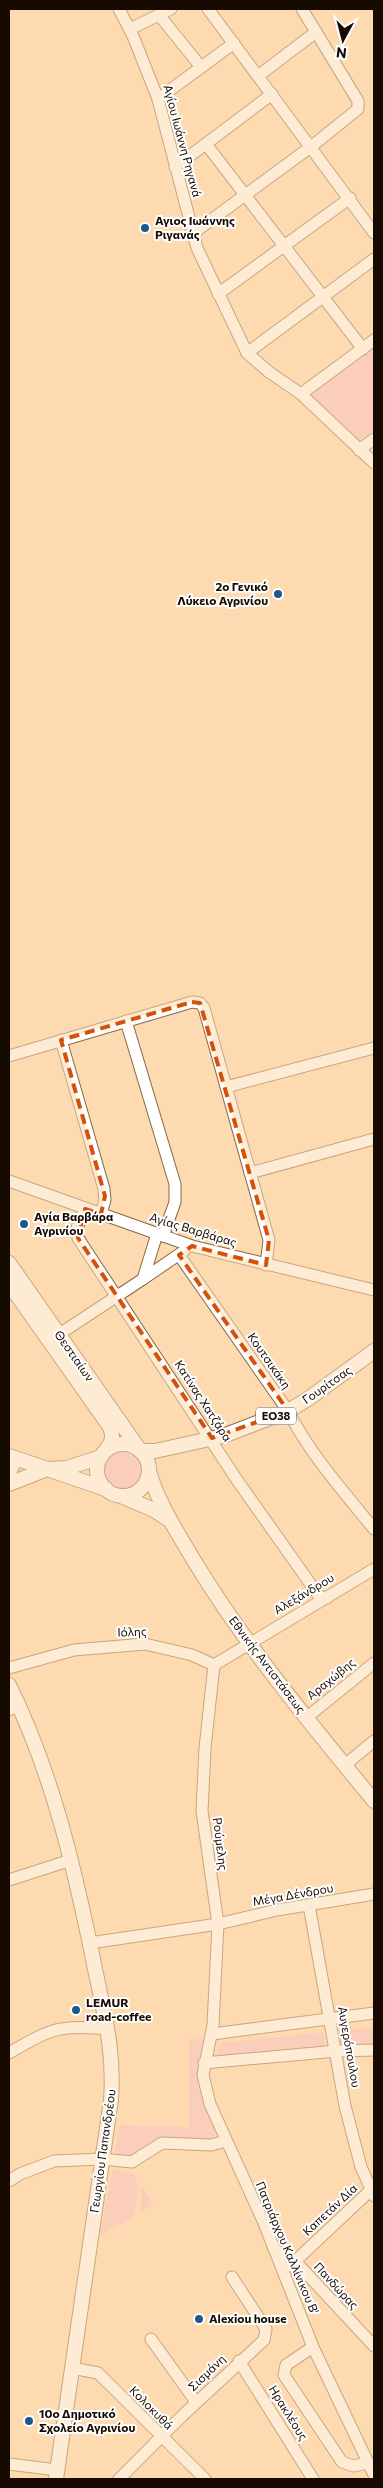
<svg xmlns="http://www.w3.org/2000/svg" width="383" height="2488" font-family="Commissioner,sans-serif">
<rect width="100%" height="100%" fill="#fedab1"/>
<!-- green -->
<g fill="#f7bec5">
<path d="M374,347V430L360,440L310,394Z"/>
<circle cx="123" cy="1470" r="22"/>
<path d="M374,2028V2047L341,2048L338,2030Z"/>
<path d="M323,2032L325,2048L215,2059L218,2048L222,2043Z"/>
<path d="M205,2038L199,2061L200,2084L202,2097L216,2134L212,2141L160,2139L136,2157H118L115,2150L120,2125L189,2127V2040Z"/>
<path d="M112,2170L134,2173C141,2186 136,2203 134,2216L100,2236Z"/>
<path d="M142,2186L153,2205L140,2213Z"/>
</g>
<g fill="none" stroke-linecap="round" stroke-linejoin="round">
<defs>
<g id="minor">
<path d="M119,9L133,36L158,99L197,248L247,353L269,372L301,394L374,463"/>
<path d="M208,9L374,233"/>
<path d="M159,15L201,67"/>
<path d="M130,29L171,9"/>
<path d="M258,76L316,32"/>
<path d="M158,99L234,43"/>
<path d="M206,144L363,349"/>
<path d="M175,167L272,94"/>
<path d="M192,234L312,146L358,109V101L302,9"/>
<path d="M218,294L350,198"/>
<path d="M247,353L374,259"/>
<path d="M301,394L374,340"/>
<path d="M359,450L374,439"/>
<path d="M126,1021L175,1184V1202L163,1236"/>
<path d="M61,1040L104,1189L105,1200L101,1214"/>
<path d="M9,1056L192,1002L200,1003L204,1008L269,1240L266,1265"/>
<path d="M226,1087L374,1048"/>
<path d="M250,1173L374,1139"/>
<path d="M9,1181L192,1246L374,1290"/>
<path d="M85,1209L77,1228L78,1238L237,1480L319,1596L327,1598"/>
<path d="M179,1255L288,1411C310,1454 343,1491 374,1529"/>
<path d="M143,1279L184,1251"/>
<path d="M58,1335L143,1279L157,1234"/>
<path d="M214,1665L205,1748L202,1811L218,1924L213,2025L203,2075L210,2104L264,2223L313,2347L374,2475"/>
<path d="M214,1665L374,1569"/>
<path d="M9,1668L74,1650L145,1644L192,1655L214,1665"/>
<path d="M9,1710L19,1706"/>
<path d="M306,1718L374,1663"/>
<path d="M345,1765L374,1741"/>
<path d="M9,1880L71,1860"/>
<path d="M309,1905L345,2106L361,2167L374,2196"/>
<path d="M90,1943L218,1924L277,1910L374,1894"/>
<path d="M212,2034L374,2013"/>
<path d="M9,2053C51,2029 58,2024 108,2029"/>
<path d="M204,2063L337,2051L374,2050"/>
<path d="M9,2181L20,2174L54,2161L102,2159L132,2162L162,2143L211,2145L226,2141"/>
<path d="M274,2249L295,2261L374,2346"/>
<path d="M290,2266L374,2187"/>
<path d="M151,2339L196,2402"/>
<path d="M313,2347L286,2365L284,2375L342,2462L353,2466L368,2463"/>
<path d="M239,2361L313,2479"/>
<path d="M72,2368L98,2373L205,2479"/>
<path d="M9,2464L57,2470"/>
<path d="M119,2479L182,2416L264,2340L266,2329L232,2277"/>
</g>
<g id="major">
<path d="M9,1263L139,1449"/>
<path d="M9,1284L110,1427C114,1437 112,1442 106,1450"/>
<circle cx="123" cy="1470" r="26"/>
<path d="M141,1451H155L223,1436L288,1411L308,1399L374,1351"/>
<path d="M9,1456L106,1489"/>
<path d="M149,1471C158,1503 176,1530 193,1559C245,1645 310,1723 374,1801"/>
<path d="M9,1473L15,1459"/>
<path d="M9,1484L47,1469L67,1468L101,1457"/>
<path d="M121,1496L154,1510L168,1519"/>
<path d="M9,1685C51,1770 73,1862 92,1954C102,2007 115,2045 111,2100L56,2479"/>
</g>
</defs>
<!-- minor casing -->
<use href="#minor" stroke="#886843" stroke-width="13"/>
<!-- major casing -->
<use href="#major" stroke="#886843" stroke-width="16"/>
<!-- minor -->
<use href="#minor" stroke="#fff" stroke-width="11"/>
<!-- major -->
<use href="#major" stroke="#fff" stroke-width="14"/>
</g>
<!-- marked area -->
<path d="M0 0H383V2488H0ZM192,1002L200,1003L269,1240L266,1265L192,1246L179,1255L288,1411L212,1438L78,1238L85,1209L101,1214L105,1196L61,1040Z" fill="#fedab1" fill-opacity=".55" fill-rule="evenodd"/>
<path fill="none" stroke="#d3510b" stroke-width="4" stroke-dasharray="10 6" stroke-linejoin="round" d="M192,1002L200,1003L269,1240L266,1265L192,1246L179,1255L288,1411L212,1438L78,1238L85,1209L101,1214L105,1196L61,1040Z"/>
<!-- markers -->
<g fill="#1c588e" stroke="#fff" stroke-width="2">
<circle cx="145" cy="228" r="5"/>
<circle cx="278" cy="594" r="5"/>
<circle cx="24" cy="1224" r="5"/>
<circle cx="76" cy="2010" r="5"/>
<circle cx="199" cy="2319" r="5"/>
<circle cx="29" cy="2421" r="5"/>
</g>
<g text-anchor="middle" stroke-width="4" stroke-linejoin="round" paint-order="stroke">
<!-- shield labels -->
<rect fill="#fff" stroke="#5d544d" stroke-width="1" x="256" y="1407.5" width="40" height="17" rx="4"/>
<g font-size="11" font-weight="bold" fill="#170b01">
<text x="276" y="1420">ΕΟ38</text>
</g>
<!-- street labels -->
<g font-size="12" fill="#170b01" stroke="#fff">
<text transform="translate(182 141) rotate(75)" y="4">Αγίου Ιωάννη Ρηγανά</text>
<text transform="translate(193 1230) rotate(17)" y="4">Αγίας Βαρβάρας</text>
<text transform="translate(74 1356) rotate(55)" y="4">Θεστιαίων</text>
<text transform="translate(269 1361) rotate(55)" y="4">Κουτσικάκη</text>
<text transform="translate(327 1385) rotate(-35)" y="4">Γουρίτσας</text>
<text transform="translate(203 1401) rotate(57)" y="4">Κατίνας Χατζάρα</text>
<text transform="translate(304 1594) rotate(-31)" y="4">Αλεξάνδρου</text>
<text transform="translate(132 1632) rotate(-2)" y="4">Ιόλης</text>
<text transform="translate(267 1665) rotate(53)" y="4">Εθνικής Αντιστάσεως</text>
<text transform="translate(331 1679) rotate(-39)" y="4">Αραχώβης</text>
<text transform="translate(220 1844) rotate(83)" y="4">Ρούμελης</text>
<text transform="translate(293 1895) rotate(-10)" y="4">Μέγα Δένδρου</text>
<text transform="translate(349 2047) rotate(80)" y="4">Αυγερόπουλου</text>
<text transform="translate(103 2151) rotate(-82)" y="4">Γεωργίου Παπανδρέου</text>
<text transform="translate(330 2210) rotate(-43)" y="4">Καπετάν Δία</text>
<text transform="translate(287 2248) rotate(67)" y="4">Πατριάρχου Καλλίνικου B'</text>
<text transform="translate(336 2286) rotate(47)" y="4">Πανδώρας</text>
<text transform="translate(207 2373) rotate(-44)" y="4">Σισμάνη</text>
<text transform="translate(151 2408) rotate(45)" y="4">Κολοκυθά</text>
<text transform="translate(288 2413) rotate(58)" y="4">Ηρακλέους</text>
</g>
<!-- poi labels -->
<g font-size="12" font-weight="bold" fill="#170b01" stroke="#fff" text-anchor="start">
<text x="155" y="225">Αγιος Ιωάννης<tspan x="155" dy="14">Ριγανάς</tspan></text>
<text x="268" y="591" text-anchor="end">2ο Γενικό<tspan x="268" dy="14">Λύκειο Αγρινίου</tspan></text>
<text x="34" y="1221">Αγία Βαρβάρα<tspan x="34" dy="14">Αγρινίου</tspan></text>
<text x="86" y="2007">LEMUR<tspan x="86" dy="14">road-coffee</tspan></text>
<text x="209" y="2323">Alexiou house</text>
<text x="39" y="2418">10ο Δημοτικό<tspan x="39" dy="14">Σχολείο Αγρινίου</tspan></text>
</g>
</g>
<!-- border -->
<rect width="383" height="2488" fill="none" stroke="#170b01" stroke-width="20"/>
<!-- north arrow -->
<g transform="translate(343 40) rotate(187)" stroke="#ffffff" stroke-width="4" paint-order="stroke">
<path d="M0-4L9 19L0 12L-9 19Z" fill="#170b01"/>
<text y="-8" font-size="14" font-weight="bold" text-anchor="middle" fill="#170b01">N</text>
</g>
</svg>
